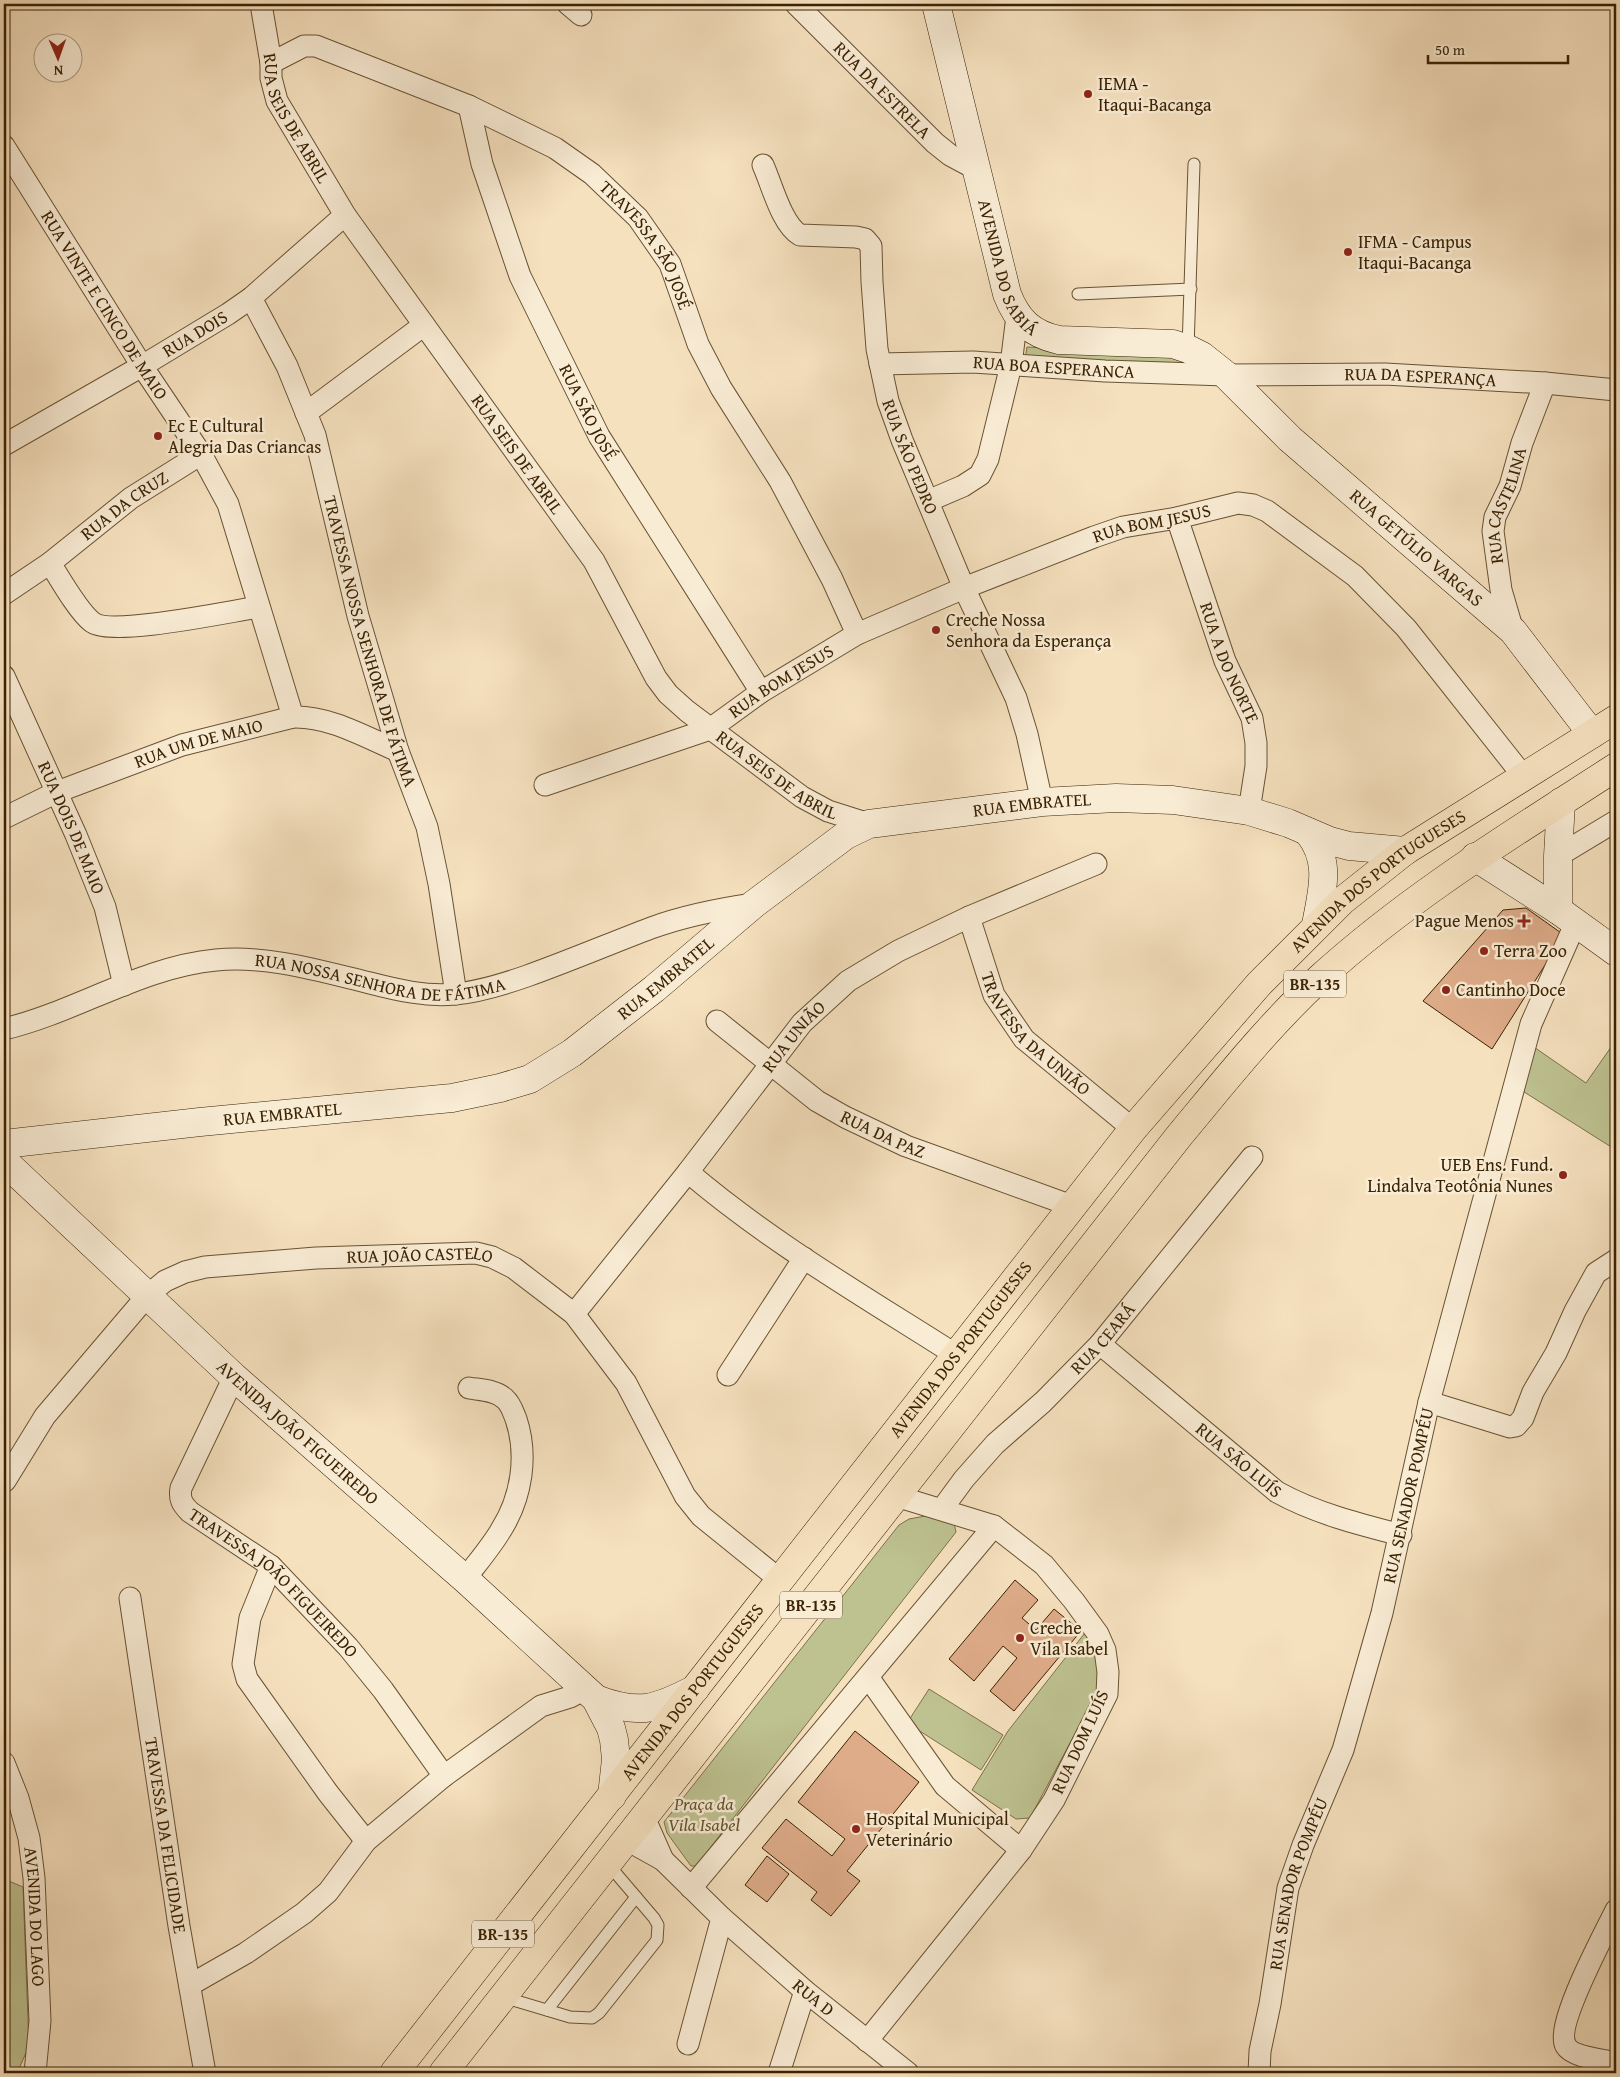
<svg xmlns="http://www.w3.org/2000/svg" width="1620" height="2077" font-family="'Gentium Book Plus',serif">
<rect width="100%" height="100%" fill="#f6e1bf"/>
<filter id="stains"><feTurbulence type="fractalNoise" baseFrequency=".004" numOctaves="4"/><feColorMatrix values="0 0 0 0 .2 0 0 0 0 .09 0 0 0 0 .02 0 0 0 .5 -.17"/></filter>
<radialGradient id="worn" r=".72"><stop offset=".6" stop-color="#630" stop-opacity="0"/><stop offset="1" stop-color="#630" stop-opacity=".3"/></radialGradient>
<!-- green -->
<g fill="#bec291" stroke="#7c724a">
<path d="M1027,347L1175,355L1189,364L1025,359Z"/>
<path d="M1616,1040V1150L1521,1090L1531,1045L1586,1083Z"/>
<path d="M925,1516L954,1523L956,1532L696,1866H691L667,1833L664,1822L899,1525L909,1519Z"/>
<path d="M1088,1629L1098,1643L1102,1683L1030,1818L1016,1819L972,1790L1008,1731Z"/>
<path d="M929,1689L1003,1735L981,1770L907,1723Z"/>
<path d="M4,1879L23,1887L29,2046L17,2073H4Z"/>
</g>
<!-- building -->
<g fill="#dfac8a" stroke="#3a2202">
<path d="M1526,908L1564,935L1492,1049L1423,1001L1503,910Z"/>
<path d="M1015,1580L1038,1600L1022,1618L1036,1630L1054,1609L1081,1631L1014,1711L990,1691L1017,1658L1003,1646L974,1681L949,1659Z"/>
<path d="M855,1731L919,1782L847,1871L860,1881L831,1916L811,1900L817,1892L762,1848L786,1819L832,1856L845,1839L798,1802Z"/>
<path d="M767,1856L789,1874L767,1902L745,1885Z"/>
</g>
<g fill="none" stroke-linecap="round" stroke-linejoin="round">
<defs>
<g id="lane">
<path d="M1078,294L1191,289"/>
<path d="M1188,349L1194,164"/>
<path d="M503,1997L570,2017L592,2018L599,2013L657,1940L658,1925L654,1918L608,1864"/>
<path d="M547,2010L636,1897"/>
</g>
<g id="street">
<path id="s1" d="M261,4L271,63V78L277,101L345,215L594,561L656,678L668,694L687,711L802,797L828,811L869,824"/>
<path d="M568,4L581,15"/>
<path id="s2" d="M796,4L935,143L950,155L976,169"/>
<path id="s3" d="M271,63L304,46H316L469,106L555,148L592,174L638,218L670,264L698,344L721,388L780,481L832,579L857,634"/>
<path id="s4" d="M469,106L482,164L520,276L599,436L761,692"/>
<path id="s5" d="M4,146L142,366L201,454L228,504L293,717"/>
<path id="s6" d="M763,165C772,185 782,225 800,235L856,237L865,239L871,246L872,282L877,349L888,401L902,440L964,588L1016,698L1027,734L1042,802"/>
<path id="s7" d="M251,298L287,366L315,435L358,616L398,751L427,827L439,884L456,994"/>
<path id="s8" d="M880,364L973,362L1105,371L1226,375L1385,374L1545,383L1616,390"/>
<path d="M306,413L424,325"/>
<path id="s9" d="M4,445L142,366L228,314L251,298L345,215"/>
<path d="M928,501L963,486L980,475L988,459L1011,365L1017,316"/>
<path id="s10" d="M1177,518L1225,661L1252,718L1256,743V766L1249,811"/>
<path id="s11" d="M50,563L131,498L201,454"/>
<path d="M4,594L50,563C60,579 78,611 92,622C111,637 231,611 259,607"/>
<path id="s12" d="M1513,631L1501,590L1493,531L1495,517L1510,486L1522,443L1545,383"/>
<path id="s13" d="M4,676L76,835L105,907L124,985"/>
<path id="s14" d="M545,785L710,729L761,692L857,634L964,588L1094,537L1123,527L1177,518L1238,503L1253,505L1267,511L1355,576L1406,628L1524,777"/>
<path id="s15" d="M4,818L57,792L182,745L293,717C330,716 365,737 398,751"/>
<path d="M1558,856L1616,821"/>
<path id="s16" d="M969,917L994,995L1024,1039L1133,1129"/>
<path id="s17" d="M717,1021L817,1101L845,1117L906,1146L1072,1206"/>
<path id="s18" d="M4,1029C76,1012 141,967 216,960C267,955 320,971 370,983C397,990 427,997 455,994C479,992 504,984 527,976C569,961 609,944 651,928C684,916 719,909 754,904"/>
<path d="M688,1172C770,1242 865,1297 956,1355"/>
<path id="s19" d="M574,1314L688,1172L802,1023L848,981L898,951L969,917L1096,864"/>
<path id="s20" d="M1100,1344L1277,1492C1315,1513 1358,1524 1401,1535"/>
<path d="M728,1375L804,1258"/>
<path id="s21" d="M234,1377L181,1488C179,1499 182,1504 190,1512L271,1566L348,1647L383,1690L444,1776"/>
<path d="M1429,1402L1510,1427L1516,1426L1523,1418L1533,1392L1556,1353L1575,1311L1596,1273L1616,1260"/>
<path id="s22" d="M5,1481L45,1416L147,1296L165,1281L185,1272L205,1267L316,1258L476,1253L492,1257L514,1268L574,1314L626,1383L685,1496L701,1516L780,1580"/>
<path id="s23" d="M942,1509L964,1479L995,1444L1043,1402L1100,1344L1252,1157"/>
<path d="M271,1566L250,1618L243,1664L247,1679L328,1793L366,1841"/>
<path d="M465,1579C477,1563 491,1547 501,1530C522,1497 528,1455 516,1419C513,1412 511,1404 505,1399C496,1390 481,1390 469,1388"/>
<path id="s24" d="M130,1598L179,1926L205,2073"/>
<path d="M868,1677L945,1786L1021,1850"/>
<path id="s25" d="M4,1763L18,1798L29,1838L34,1878L40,2021L35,2073"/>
<path d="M644,1817L663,1860"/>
<path id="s26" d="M627,1840L663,1860L722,1918L805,1991L908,2073"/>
<path d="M691,1888L994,1526"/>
<path d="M1616,1910C1605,1933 1554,2026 1566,2046C1572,2057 1604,2060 1616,2063"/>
<path d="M190,1985L246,1953L304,1913L328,1892L366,1841L444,1776L541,1706L570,1697L585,1689"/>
<path d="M867,2041L1021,1850L1054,1800L1107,1694L1108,1672L1105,1650L1098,1634L1074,1601L1044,1565L994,1526L896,1496"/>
<path d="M688,2044L722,1918"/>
<path d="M779,2073L805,1991"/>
<path id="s27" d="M1259,2073L1260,2051L1270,2004L1288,1888L1303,1845L1343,1750L1382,1613L1429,1402L1531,1024L1576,922"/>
</g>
<g id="secondary">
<path id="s28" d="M936,4L1007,294C1017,320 1031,334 1059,340L1173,344L1188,349L1202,356L1226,375L1290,439L1513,631L1592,734"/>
<path d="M1308,832C1332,861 1322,891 1316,925"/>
<path d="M1475,857L1558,910L1616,952"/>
<path d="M1558,910V856L1561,802"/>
<path id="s29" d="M4,1144L200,1122L452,1098L500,1088L530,1079L572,1053L654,989L754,904L846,835L869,824L1042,802L1116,798L1173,800L1249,811L1288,823L1330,841L1349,846L1405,851"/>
<path id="s30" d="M4,1161L234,1377L465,1579L596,1699L611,1728L614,1740L616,1759L612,1796"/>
<path d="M596,1699C639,1715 655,1710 695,1689"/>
</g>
<g id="highway">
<path id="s31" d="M394,2073L1133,1129L1259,984L1342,901L1405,851L1616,719"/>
<path d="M443,2073L1179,1136C1224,1082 1268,1026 1320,978C1410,896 1514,833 1616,767"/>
</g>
</defs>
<!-- lane casing -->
<use href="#lane" stroke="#695231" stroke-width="13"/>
<!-- street casing -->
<use href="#street" stroke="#695231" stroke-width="23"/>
<!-- secondary casing -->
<use href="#secondary" stroke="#3a2202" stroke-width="29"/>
<!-- highway casing -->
<use href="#highway" stroke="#3a2202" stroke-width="29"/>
<!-- lane -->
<use href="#lane" stroke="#f9ecd5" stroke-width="11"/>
<!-- street -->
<use href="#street" stroke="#f9ecd5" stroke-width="21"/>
<!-- secondary -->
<use href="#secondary" stroke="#f9ecd5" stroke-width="28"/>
<!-- highway -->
<use href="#highway" stroke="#f6e1bf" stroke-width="28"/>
</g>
<!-- markers -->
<g fill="#8f2418" stroke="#f9ecd5" stroke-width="2">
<circle cx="1088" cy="94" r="5"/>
<circle cx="1348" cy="252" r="5"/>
<circle cx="158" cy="436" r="5"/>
<circle cx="936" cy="630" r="5"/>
<path d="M1521.5 913.5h5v5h5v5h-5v5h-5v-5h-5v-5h5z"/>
<circle cx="1484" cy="951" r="5"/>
<circle cx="1446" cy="990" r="5"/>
<circle cx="1563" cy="1175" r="5"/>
<circle cx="1020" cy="1638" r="5"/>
<circle cx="856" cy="1829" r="5"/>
</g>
<g text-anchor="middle" stroke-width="5" stroke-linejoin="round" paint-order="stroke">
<!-- shield labels -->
<g fill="#f9ecd5" stroke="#735f41" stroke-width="1">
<rect x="1284" y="970.5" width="62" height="27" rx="4"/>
<rect x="780" y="1591.5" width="62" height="27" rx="4"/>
<rect x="472" y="1920.5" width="62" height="27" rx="4"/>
</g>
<g font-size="16" font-weight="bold" fill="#3a2202">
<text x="1315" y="990">BR-135</text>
<text x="811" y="1611">BR-135</text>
<text x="503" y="1940">BR-135</text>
</g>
<!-- poi labels -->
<g font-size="18" fill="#3a2202" stroke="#f9ecd5" text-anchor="start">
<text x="1098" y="90">IEMA -<tspan x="1098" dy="21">Itaqui-Bacanga</tspan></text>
<text x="1358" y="248">IFMA - Campus<tspan x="1358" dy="21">Itaqui-Bacanga</tspan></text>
<text x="168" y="432">Ec E Cultural<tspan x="168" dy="21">Alegria Das Criancas</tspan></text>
<text x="946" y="626">Creche Nossa<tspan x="946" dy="21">Senhora da Esperança</tspan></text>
<text x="1514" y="927" text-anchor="end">Pague Menos</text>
<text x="1494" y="957">Terra Zoo</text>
<text x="1456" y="996">Cantinho Doce</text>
<text x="1553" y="1171" text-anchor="end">UEB Ens. Fund.<tspan x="1553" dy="21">Lindalva Teotônia Nunes</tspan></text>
<text x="1030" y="1634">Creche<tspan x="1030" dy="21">Vila Isabel</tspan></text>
<text x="866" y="1825">Hospital Municipal<tspan x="866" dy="21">Veterinário</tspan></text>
</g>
<!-- street labels -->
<g font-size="18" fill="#3a2202" stroke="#f9ecd5">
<text dy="6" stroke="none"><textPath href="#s2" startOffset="122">RUA DA ESTRELA</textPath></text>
<text dy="6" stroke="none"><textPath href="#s1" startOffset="121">RUA SEIS DE ABRIL</textPath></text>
<text dy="6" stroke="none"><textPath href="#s3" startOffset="445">TRAVESSA SÃO JOSÉ</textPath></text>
<text dy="6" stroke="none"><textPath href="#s28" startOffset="274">AVENIDA DO SABIÁ</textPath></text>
<text dy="6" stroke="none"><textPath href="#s5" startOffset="188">RUA VINTE E CINCO DE MAIO</textPath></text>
<text dy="6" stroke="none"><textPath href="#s9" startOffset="221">RUA DOIS</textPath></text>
<text dy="6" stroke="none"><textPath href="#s8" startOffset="174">RUA BOA ESPERANCA</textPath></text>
<text dy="6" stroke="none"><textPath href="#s8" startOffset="541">RUA DA ESPERANÇA</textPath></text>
<text dy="6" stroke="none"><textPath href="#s4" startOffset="330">RUA SÃO JOSÉ</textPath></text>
<text dy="6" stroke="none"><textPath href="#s1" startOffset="526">RUA SEIS DE ABRIL</textPath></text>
<text dy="6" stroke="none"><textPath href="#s6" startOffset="371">RUA SÃO PEDRO</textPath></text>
<text dy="6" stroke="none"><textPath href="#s11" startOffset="94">RUA DA CRUZ</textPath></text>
<text dy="6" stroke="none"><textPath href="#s12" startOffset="130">RUA CASTELINA</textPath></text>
<text dy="6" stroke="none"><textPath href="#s14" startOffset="665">RUA BOM JESUS</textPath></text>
<text dy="6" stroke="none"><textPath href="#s28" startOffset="805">RUA GETÚLIO VARGAS</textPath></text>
<text dy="6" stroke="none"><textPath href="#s7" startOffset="365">TRAVESSA NOSSA SENHORA DE FÁTIMA</textPath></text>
<text dy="6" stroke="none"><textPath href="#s10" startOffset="154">RUA A DO NORTE</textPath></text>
<text dy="6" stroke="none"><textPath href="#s14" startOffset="260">RUA BOM JESUS</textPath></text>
<text dy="6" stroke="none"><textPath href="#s15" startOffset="209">RUA UM DE MAIO</textPath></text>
<text dy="6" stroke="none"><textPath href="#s1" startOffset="946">RUA SEIS DE ABRIL</textPath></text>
<text dy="6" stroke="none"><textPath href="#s29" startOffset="1120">RUA EMBRATEL</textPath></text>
<text dy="6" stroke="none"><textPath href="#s13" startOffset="166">RUA DOIS DE MAIO</textPath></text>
<text dy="6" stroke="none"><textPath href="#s31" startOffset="1549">AVENIDA DOS PORTUGUESES</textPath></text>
<text dy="6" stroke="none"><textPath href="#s18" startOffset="390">RUA NOSSA SENHORA DE FÁTIMA</textPath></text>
<text dy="6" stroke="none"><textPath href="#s29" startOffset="700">RUA EMBRATEL</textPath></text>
<text dy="6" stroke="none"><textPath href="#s16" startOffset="138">TRAVESSA DA UNIÃO</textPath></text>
<text dy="6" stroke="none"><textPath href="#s19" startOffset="354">RUA UNIÃO</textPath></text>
<text dy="6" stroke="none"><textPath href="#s29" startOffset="280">RUA EMBRATEL</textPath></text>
<text dy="6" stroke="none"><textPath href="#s17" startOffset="202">RUA DA PAZ</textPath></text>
<text dy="6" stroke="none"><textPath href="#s22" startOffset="515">RUA JOÃO CASTELO</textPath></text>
<text dy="6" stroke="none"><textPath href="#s23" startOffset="235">RUA CEARÁ</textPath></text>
<text dy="6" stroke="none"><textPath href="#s31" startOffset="919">AVENIDA DOS PORTUGUESES</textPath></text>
<text dy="6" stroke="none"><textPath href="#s30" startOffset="400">AVENIDA JOÃO FIGUEIREDO</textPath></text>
<text dy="6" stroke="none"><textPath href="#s20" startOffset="181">RUA SÃO LUÍS</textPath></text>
<text dy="6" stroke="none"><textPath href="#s27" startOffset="599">RUA SENADOR POMPÉU</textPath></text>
<text dy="6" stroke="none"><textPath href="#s21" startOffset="260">TRAVESSA JOÃO FIGUEIREDO</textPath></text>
<text dy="6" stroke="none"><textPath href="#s31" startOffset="484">AVENIDA DOS PORTUGUESES</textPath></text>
<text transform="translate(1080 1742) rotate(-65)" y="6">RUA DOM LUÍS</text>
<text dy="6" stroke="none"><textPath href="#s24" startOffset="240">TRAVESSA DA FELICIDADE</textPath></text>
<text dy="6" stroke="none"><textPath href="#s27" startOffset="194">RUA SENADOR POMPÉU</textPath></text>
<text dy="6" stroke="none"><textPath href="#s25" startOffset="158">AVENIDA DO LAGO</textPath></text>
<text dy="6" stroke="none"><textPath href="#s26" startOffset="245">RUA D</textPath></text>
</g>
<!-- park labels -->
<g font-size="18" font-style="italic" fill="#62522d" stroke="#f9ecd5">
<text x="704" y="1810">Praça da<tspan x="704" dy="21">Vila Isabel</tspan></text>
</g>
</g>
<!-- margin -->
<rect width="1620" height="2077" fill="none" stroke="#f6e1bf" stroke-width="20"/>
<rect x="5" y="5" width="1610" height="2067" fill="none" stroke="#3a2202" stroke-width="2.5"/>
<rect x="10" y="10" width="1600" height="2057" fill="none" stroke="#3a2202"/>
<!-- north arrow -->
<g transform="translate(58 58) rotate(178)"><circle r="24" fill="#f9ecd5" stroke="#ad9b81"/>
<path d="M0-4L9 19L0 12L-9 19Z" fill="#8f2418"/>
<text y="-8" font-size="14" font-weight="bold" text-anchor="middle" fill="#3a2202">N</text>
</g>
<!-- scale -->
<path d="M1428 55v8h140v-8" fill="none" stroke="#3a2202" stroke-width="2.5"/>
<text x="1435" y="55" font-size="15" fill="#3a2202" stroke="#f9ecd5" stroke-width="4" paint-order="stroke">50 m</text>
<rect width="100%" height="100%" filter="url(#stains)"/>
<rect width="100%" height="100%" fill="url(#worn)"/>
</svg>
